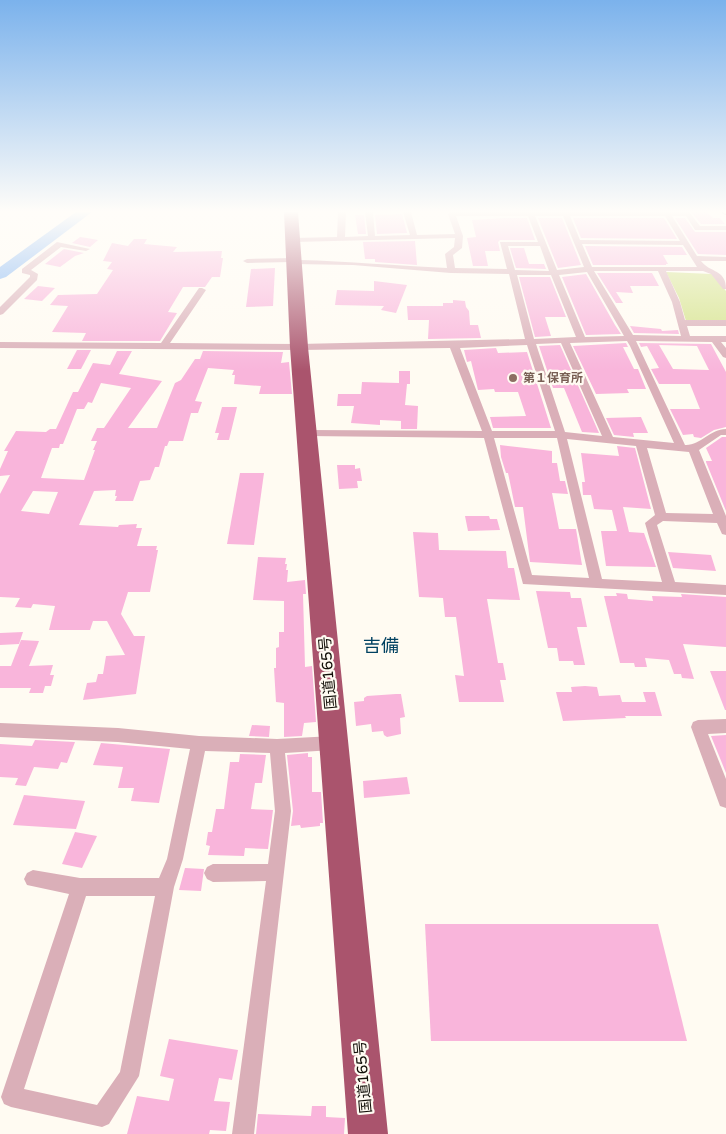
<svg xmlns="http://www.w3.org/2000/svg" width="726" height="1134" font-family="'Varela Round','Noto Sans JP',sans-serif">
<rect width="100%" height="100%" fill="#fffbf2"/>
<!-- green -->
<path fill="#d4e289" d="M666,272L712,274L726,291V322L686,321L679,298Z"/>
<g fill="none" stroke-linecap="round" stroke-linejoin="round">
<!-- river -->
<path fill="#79aff3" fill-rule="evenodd" d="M76,212H92L6,277L0,279V267Z"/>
</g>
<!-- building -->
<g fill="#f9b5db" fill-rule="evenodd">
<path d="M691,212H707L713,218H720L725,224H701Z"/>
<path d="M402,214L407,233L377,234L375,215Z"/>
<path d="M355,215H364L366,234H358Z"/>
<path d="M503,218H527L535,240H500L498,242L500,251H485L488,266H473L467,238L476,237L472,220Z"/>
<path d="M538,218H562L581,265L558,268Z"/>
<path d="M573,218H664L677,239L581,238Z"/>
<path d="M675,218H685L695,232H726V255L698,254Z"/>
<path d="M80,237L87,238L98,240L90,247L72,243Z"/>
<path d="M134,239H147L144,244L177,247L173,252L222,251L221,258H223L220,277H212L205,287H183L168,312L177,313L160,341H82L86,333L52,332L68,306L50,305L58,295L97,294L113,270L107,269L112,262L103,261L112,243L128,246Z"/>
<path d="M415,241L417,265L375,262V259H365L363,242Z"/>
<path d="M585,246L682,247L687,255H663L668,264H666V265H593Z"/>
<path d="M510,248H524L529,264H544L546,269L516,268Z"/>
<path d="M64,249L84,253L75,256L60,267L45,264Z"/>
<path d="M275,268L273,306L246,307L251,269Z"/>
<path d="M597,273H652L659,286H630L633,293L616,292L623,303H616Z"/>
<path d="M586,274L615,325L621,334L586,335L562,277Z"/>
<path d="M519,277H550L566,317H545L551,336L535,337Z"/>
<path d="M374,281L407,285L396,313L381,310L384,306L335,305L337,290L374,291Z"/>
<path d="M38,286L55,288L42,301L24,299Z"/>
<path d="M453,300L465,301L466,307L469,311L470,325H478L481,338L428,339L429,320H408L407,306H443V303H453Z"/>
<path d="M630,326L661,329L662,331L678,330L679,334L634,333Z"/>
<path d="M626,343L628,347H623L634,369H638L646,389H627L629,393L596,394L573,346Z"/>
<path d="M639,343L711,344L726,372V427L714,430L701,438L694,437L693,434L683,435L670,409H700L690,384H659L651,369L659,368L647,346L641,347ZM659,345L697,346L709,370L673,369Z"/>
<path d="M560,345L592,417L599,433L582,432L564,388H553L539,346Z"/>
<path d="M496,348L498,353L527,352L551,428H493L490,417L526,416L518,392H495L494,389L478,390L471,361L467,362L464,350Z"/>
<path d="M77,350H91L81,369H67Z"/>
<path d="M117,351H132L119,374L162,381L128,428H157L175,383L181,380L195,359H200L203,351L283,352L281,363L289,362L292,394H259L261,386L234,384L235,375H232L234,370L208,368L195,401L202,402L198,413H191L183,441H169L167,446H165L159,467H155L150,480L140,481L133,501H115L117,496H115L116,490L94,491L79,525L118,527L119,525L137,524L136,528H142L137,546H157L156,550H158L150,592H128L121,614L134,636H145L136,694L83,700L87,683L96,682L98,674H103L106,656L125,655L107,621H93L90,630H49L55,606L33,604L31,608L15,607L20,598L0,597V494L10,475L0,476V469L8,451H4L16,431L46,432L50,429H56L73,392H78L93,363L110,365ZM101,383L131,388L104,428H97L91,441H97L93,450H95L84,480L41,478L52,448H59L60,444H63L77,409H84L88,402L92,403ZM33,491L58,492L49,514L21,511Z"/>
<path d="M399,371H410V384H407L405,405L418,406L417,429H401V421L380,420V425L351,423L354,406H337L338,394H361L362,382L399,383Z"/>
<path d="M222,407H237L229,440H217L219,433H215Z"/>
<path d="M641,417L648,433H633L634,437L614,435L606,418Z"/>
<path d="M722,437H726V511L706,462V461H712L706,448Z"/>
<path d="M500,445L552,451V463H557L560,481H565L568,494L552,493L559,529H576L582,565L530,562L523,507H515L508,473H506L501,457Z"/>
<path d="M617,446L635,448L651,509L623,507L629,532L644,533L656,567L606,566L601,531H617L612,510L594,509L591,495H583L582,482H585L581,453L619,456Z"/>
<path d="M337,465H355V469L360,468L362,481H357L358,488L339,489Z"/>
<path d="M240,473H264L254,545L227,544Z"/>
<path d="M465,516H489L490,519H497L500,530L468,531Z"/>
<path d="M413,532L438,533L439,550L506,551L508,568H514L520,600L487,599L498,663H503L506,680H500L504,702H459L455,675L464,676L456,617H445L443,598L419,597Z"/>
<path d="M668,552L711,555L716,571L673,568Z"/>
<path d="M258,557L286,558L285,564H287L286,570H288L287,582L305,580L306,594H303L305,667L312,666L316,722L304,723L302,736L284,737V703L276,702L274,668H276V648L279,647V632H284V601L253,600Z"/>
<path d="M536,591L570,592L571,598H581L587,627H577L585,665H574L573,661H559L557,648H548Z"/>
<path d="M616,593L627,594L628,599L653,601L652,596L682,597L681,594L726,597V647L683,644L694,679L682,678L681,674H674L669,660L645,658L647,667H635L634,663H620L604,596H617Z"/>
<path d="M23,632L19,644L0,645V633Z"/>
<path d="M21,640L39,641L29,666L53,665L50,675H54L51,686H45L43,693H29L31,688H0V666H11Z"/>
<path d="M710,671H726V710H725Z"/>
<path d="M585,686L597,687L599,696L620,695L622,702H646L643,692H655L662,716H625L626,718L563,721L556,692H572L571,687Z"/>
<path d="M396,694H401L405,717L400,718L401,734L387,737L384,735L383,731L372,732L371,724L356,726L354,702L364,701V698L367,696Z"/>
<path d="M252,725L270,726L269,737L249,736Z"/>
<path d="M726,735V773L711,736Z"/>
<path d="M35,740L75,742L67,763L61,762L58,769L34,767L26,786L15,785L18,778L0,777V744L32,746Z"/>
<path d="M101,743L170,749L159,803L131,801L134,788H118L123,767L93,765Z"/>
<path d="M308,753V757H312V792H321L323,823H320V826L301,828L300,825L291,826L293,811L287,755Z"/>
<path d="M240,754L266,755L262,783H255L251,809L273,810L268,849L245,848L244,856L208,855L210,846L206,845L208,832H212L216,809H224L230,762H239Z"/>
<path d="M407,777L410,794L364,798L363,781Z"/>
<path d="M24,795L85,801L76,829L13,825Z"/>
<path d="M75,832L97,836L82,868L62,864Z"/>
<path d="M185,868L204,869L201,891L179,890Z"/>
<path d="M425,924H658L687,1041H431Z"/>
<path d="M169,1039L238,1050L232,1080L219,1078L214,1101L230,1102L226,1131L210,1130L209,1134H127L137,1096L169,1101L174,1079L160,1076Z"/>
<path d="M312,1106H326V1117L345,1118L344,1134H256L258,1114L311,1116Z"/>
</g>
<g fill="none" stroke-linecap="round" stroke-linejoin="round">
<!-- street -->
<g fill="#daafb8" fill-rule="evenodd">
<path d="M338,212H346L345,237L368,236L365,212H373L375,236L410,235L403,212H411L417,235L455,234L448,214L451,212H689L700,226H726V230H695L686,216H672L697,256L726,257V261H701C710,273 726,269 726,289H723L711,274L703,271H666L680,302L685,320H726V326H687L690,336H726V342H721L726,348V358L723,357L712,342L636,341L685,445C700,446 710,429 726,429V435H721L699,450L726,516V535L722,534L717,523L663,521L657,525L675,582L726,585V595L523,584L484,438L308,436L303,433L308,430L482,431L450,348L299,350L0,348V342L161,343L199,288H202L206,290L170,343L299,344L525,339L509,274L451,273L353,265L295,264L291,262L247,263L243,261L247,259L295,258L299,260C348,261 397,266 447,268L445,254L454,247L455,238L293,242L289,240L293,238L337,237ZM456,216H528L538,242H500L507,269L455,268L453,255L462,248L463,236ZM535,216H563L584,267L557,270ZM570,216H665L680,241L580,240ZM582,244L683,245L697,267H592ZM508,246H540L549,271L515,270ZM594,271H658L672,302L681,336L633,335ZM587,272L624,336L585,337L559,275ZM517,275H551L576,337L534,339ZM627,341L630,346L674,443L613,437L570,343ZM561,343L602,436L565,432L536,344ZM527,345L555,431H492L460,348ZM494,438H557L589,578L532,575ZM567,439L636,446L655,515L645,523L662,582L602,579ZM647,448L689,452L713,514L666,513Z"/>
<path d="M57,242L90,249L86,251L61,247L31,270L38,274L37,280L3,314L0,315V307L30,277V275L22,273V269Z"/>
<path d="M726,719V733L708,734L726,779V808L720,806L691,727L693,722L698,720Z"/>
<path d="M0,723L118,728L199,736L277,739L333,736L338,738L341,743L338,748L333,750L285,753L291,811L254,1134H232L266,881L213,882L207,879L204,873L207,867L213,864H268L275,811L270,753L205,751L183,859L174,887L139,1076L109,1124L102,1127L11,1107L4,1104L1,1097L69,894L27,885L24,879L27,873L33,870L80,878H159L167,859L190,749L118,742L0,737ZM86,896H155L120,1072L97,1105L24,1089Z"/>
</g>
<!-- highway -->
<path fill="#aa546d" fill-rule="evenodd" d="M284,212H298L308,347L388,1134H348L290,347Z"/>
<defs>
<path id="rail" d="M724,212L726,213"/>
</defs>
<!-- rail casing -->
<use href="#rail" stroke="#39362f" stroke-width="4"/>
<!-- rail -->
<use href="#rail" stroke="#fffbf2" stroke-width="2.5" stroke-dasharray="8" stroke-linecap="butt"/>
</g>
<!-- sky -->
<linearGradient id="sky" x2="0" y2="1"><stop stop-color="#7bb2ec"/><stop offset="0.57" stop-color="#fffdf9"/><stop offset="1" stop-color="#fffdf9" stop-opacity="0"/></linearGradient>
<rect width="726" height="371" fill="url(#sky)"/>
<!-- markers -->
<circle fill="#8d6e63" stroke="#fffbf2" stroke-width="2" cx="513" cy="378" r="5"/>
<g text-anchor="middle" stroke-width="4.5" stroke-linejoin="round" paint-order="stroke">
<!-- far-education labels -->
<g font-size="12" font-weight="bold" fill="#785e54" stroke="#fffbf2" text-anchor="start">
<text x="523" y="382">第１保育所</text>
</g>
<!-- street labels -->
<g font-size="15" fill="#120f08" stroke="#fffbf2">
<text transform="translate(328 673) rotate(-95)" y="5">国道165号</text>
<text transform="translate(363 1077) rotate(-95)" y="5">国道165号</text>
</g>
<!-- quarter labels -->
<g font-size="18" fill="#004161" stroke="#fffbf2">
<text x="381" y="652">吉備</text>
</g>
</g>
</svg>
